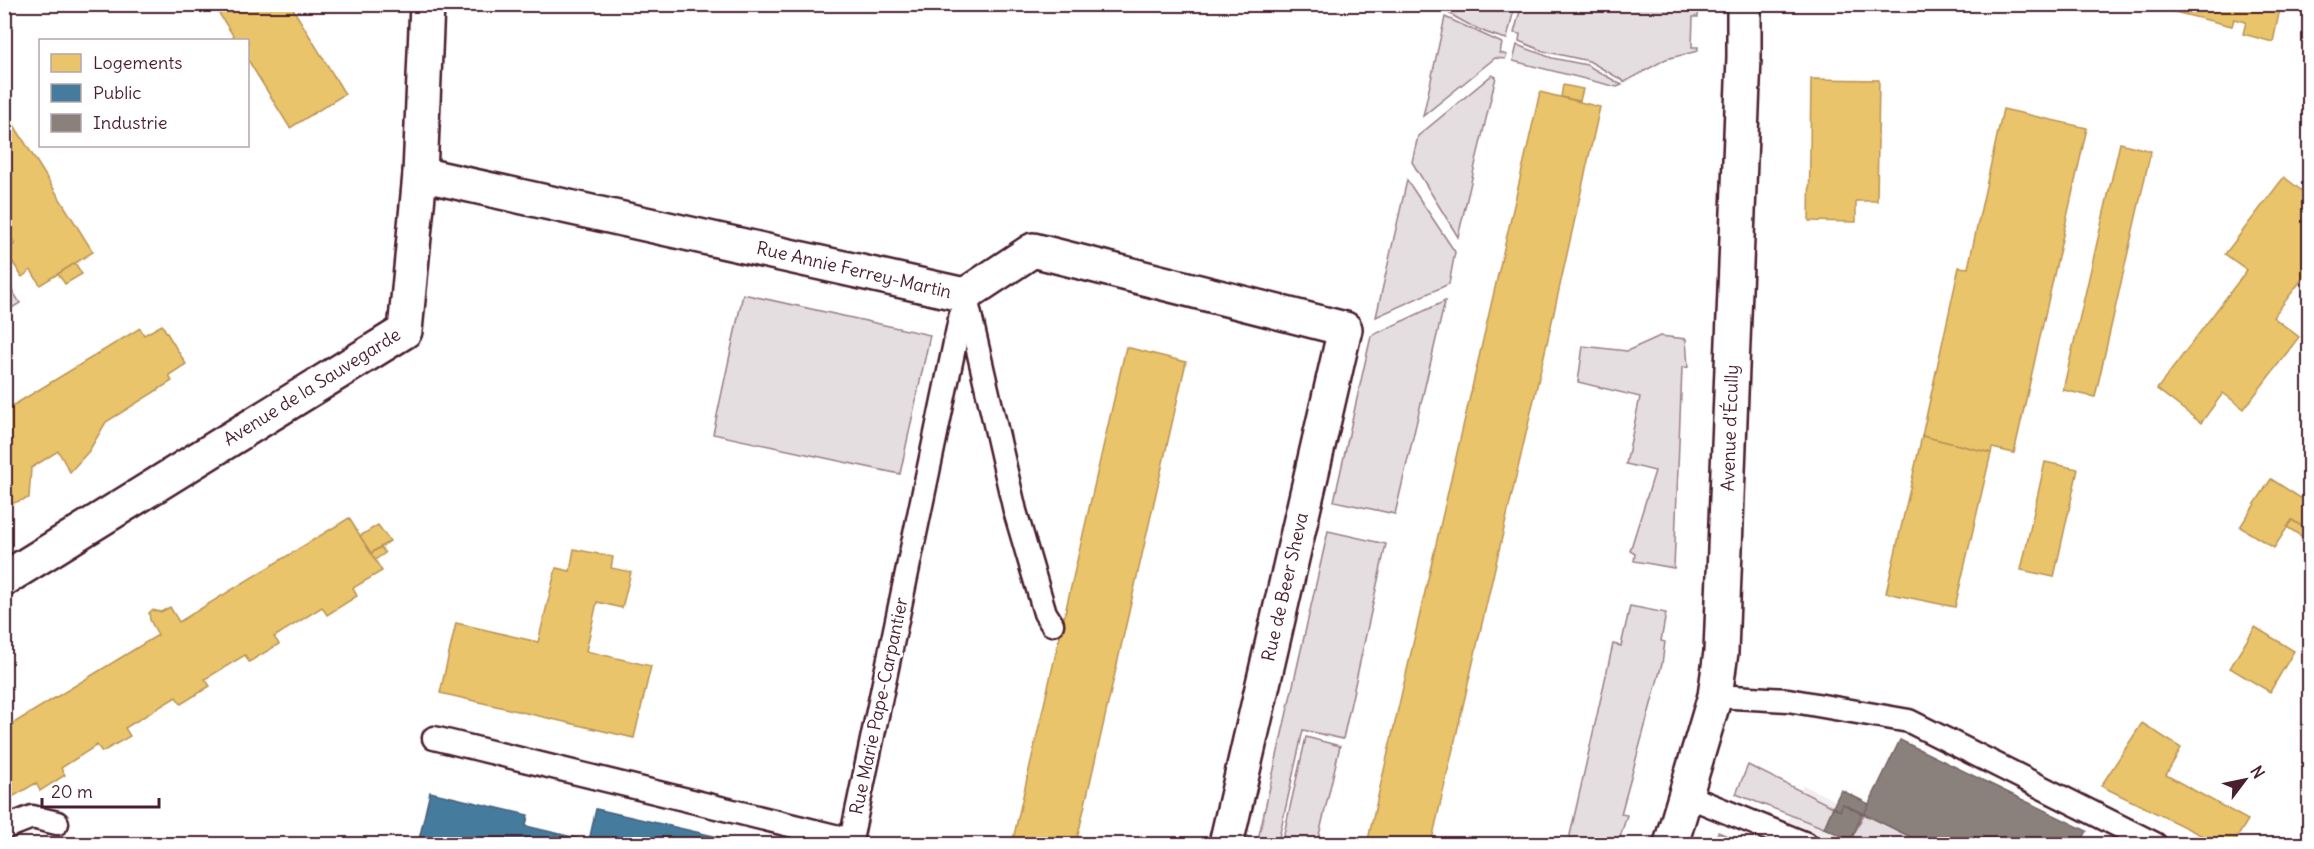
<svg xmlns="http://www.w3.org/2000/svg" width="2314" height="849" font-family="Delius,sans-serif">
<rect width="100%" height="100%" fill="#fff"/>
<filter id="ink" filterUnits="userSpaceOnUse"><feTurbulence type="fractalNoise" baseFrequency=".0167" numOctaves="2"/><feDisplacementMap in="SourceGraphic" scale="12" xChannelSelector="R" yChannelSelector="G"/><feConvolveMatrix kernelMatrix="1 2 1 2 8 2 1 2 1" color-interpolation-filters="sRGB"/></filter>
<g filter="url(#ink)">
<!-- built -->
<path fill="#f2eeef" d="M1803,785L1925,844H1777Z"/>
<!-- green -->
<g fill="#e5dee0" stroke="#987e86" stroke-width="1.5">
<path d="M1522,4L1699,5L1698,17H1693L1692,47H1698V51L1666,59L1625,82L1589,61L1543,51L1519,41L1520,34L1514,33Z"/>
<path d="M1448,5H1515L1507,39C1485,34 1466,24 1447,12Z"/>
<path d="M1445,17L1502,43L1500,53L1507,55L1505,59L1495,58L1423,116Z"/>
<path d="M1517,45L1552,58L1587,65L1622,85L1617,87L1513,61Z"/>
<path d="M1492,75L1496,77L1458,237L1412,162L1418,136Z"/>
<path d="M1407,180L1455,252L1449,284L1376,317Z"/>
<path d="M4,277L20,303L5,312H4Z"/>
<path d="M743,294L930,335L900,474L713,434Z"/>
<path d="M1445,301L1395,514L1334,501L1371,336Z"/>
<path d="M1660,336L1686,339L1688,367L1682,368L1674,568L1634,561L1635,554L1630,551L1655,471L1626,464L1640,397L1578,382L1583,346L1627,351Z"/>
<path d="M1328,531L1386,544L1343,739L1303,730L1278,842L1288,844H1257Z"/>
<path d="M1630,606L1666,613L1661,641L1665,642L1662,664L1621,814L1627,815L1618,844H1568L1613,644L1621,646Z"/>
<path d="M1306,737L1340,746L1317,844L1283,838Z"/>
<path d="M1748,765L1833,807L1824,828L1736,794Z"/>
<path d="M1864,814L1925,844H1860L1851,840Z"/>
<path d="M1718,832L1747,844H1714Z"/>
</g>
<!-- homes -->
<g fill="#e9c46a" stroke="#b99257" stroke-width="1.5">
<path d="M213,4H290L345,94L290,128L248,60V40H236Z"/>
<path d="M2154,4H2281L2273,42L2243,34L2246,22L2234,19L2232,26L2154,7Z"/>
<path d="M1811,79L1879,80L1877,201H1856V222L1809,221Z"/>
<path d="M1563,85L1583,89L1580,101L1561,97Z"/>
<path d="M1540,92L1600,107L1550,330L1431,844H1367Z"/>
<path d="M4,109L93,252L40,285L31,270L22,277L5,250L15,244L4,227Z"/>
<path d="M2003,109L2087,128L2014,453L1992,448L1991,453L1922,436L1959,267L1968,268Z"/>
<path d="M2120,143L2151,151L2095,397L2063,390Z"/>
<path d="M2284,177L2310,197V269L2273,317L2299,337L2244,409L2223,393L2201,423L2157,389L2247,270L2225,254Z"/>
<path d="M75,263L82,274L65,284L58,274Z"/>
<path d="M162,325L186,364L169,375L172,381L106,422L89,451L70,472L58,451L31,468L29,498L4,506V411L140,328L144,335Z"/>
<path d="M1126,347L1186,362L1076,844H1012Z"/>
<path d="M1922,436L1991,453L1955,607L1886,593Z"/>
<path d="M2045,462L2078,469L2054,577L2021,570Z"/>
<path d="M2271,479L2310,504L2309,531L2292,520L2274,548L2240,527Z"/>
<path d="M349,518L382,571L353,588L357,596L327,615L322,607L274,637L279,644L249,662L245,655L205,679L210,686L181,704L176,697L125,728L130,736L102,752L97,745L61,768L65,775L40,791L36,783L4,802V729L158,635L150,620L149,613L152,610L161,612L170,607L179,622Z"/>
<path d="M2292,520L2309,531L2304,538L2287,527Z"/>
<path d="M378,525L390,541L371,553L360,536Z"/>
<path d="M381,547L385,553L375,560L371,553Z"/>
<path d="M574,549L613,557L611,568L631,572L622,608L597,602L586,651L651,666L634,738L440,693L456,623L538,642L556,568L570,571Z"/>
<path d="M2255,627L2294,651L2270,692L2230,668Z"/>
<path d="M2142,723L2181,748L2166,775L2248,820L2233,844H2219L2101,786Z"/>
</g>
<!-- public -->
<path fill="#457b9d" stroke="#465f7b" stroke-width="1.5" d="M430,792L528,815L526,826L589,841L596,809L727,839L726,844H418Z"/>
<!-- industry -->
<g fill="#8a817c" stroke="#776464" stroke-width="1.5">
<path d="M1900,740L2087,831L2080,844H1925L1864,814Z"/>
<path d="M1841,790L1869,804L1864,814L1843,804L1840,811L1833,807Z"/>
<path d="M1843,804L1862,814L1851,840L1824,828L1833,807L1840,811Z"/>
</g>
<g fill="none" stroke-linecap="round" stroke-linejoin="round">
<defs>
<g id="service">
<path d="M967,302L1015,511L1045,613L1052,624"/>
<path d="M1715,696L1788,700L1909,721L2155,844"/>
<path d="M434,738L851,840L965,295"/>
<path d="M1685,795L1806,844"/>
<path d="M4,828L32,817L57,823"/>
</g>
<path id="minor" d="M420,174L965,295L1033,250L1345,329L1226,844"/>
<g id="tertiary">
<path d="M4,579L405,331L420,174L427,4"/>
<path d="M1671,844L1715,696L1721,652L1744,57V4"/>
</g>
</defs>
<!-- service casing -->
<use href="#service" stroke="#4a1f2b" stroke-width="27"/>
<!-- minor casing -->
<use href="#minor" stroke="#4a1f2b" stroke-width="38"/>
<!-- tertiary casing -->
<use href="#tertiary" stroke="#4a1f2b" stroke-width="38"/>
<!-- service -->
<use href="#service" stroke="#fff" stroke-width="22"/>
<!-- minor -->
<use href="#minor" stroke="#fff" stroke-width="33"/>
<!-- tertiary -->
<use href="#tertiary" stroke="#fff" stroke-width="33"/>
</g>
</g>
<g text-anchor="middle" stroke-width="6" stroke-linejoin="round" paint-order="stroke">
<!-- street labels -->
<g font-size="18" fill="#4a1f2b" stroke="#fff">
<text transform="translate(854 270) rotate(13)" y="6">Rue Annie Ferrey-Martin</text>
<text transform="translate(312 387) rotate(-32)" y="6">Avenue de la Sauvegarde</text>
<text transform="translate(1730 428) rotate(-88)" y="6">Avenue d'Écully</text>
<text transform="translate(1285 587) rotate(-77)" y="6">Rue de Beer Sheva</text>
<text transform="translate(879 706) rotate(-78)" y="6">Rue Marie Pape-Carpantier</text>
</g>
</g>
<!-- margin -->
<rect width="2314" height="849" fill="none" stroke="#fff" stroke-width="24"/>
<rect x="12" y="12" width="2290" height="825" fill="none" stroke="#4a1f2b" stroke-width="2" filter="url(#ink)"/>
<!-- legend -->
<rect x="39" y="39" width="210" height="108" fill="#ffffff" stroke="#b7a5aa" stroke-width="1.5"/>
<rect x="51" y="54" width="30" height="18" fill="#e9c46a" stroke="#b7a5aa" stroke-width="1.5"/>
<text x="93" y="69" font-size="18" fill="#4a1f2b">Logements</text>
<rect x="51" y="84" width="30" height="18" fill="#457b9d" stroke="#b7a5aa" stroke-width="1.5"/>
<text x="93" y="99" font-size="18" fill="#4a1f2b">Public</text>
<rect x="51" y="114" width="30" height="18" fill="#8a817c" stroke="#b7a5aa" stroke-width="1.5"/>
<text x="93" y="129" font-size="18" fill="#4a1f2b">Industrie</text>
<!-- north arrow -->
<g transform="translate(2245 780) rotate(58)" stroke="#ffffff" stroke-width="4.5" paint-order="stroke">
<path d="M0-4.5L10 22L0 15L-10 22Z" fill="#4a1f2b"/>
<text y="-9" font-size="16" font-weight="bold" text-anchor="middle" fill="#4a1f2b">N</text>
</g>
<!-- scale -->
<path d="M42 798v9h117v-9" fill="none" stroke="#4a1f2b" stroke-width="3"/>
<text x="51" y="798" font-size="18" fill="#4a1f2b" stroke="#ffffff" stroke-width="4.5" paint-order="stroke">20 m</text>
</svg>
